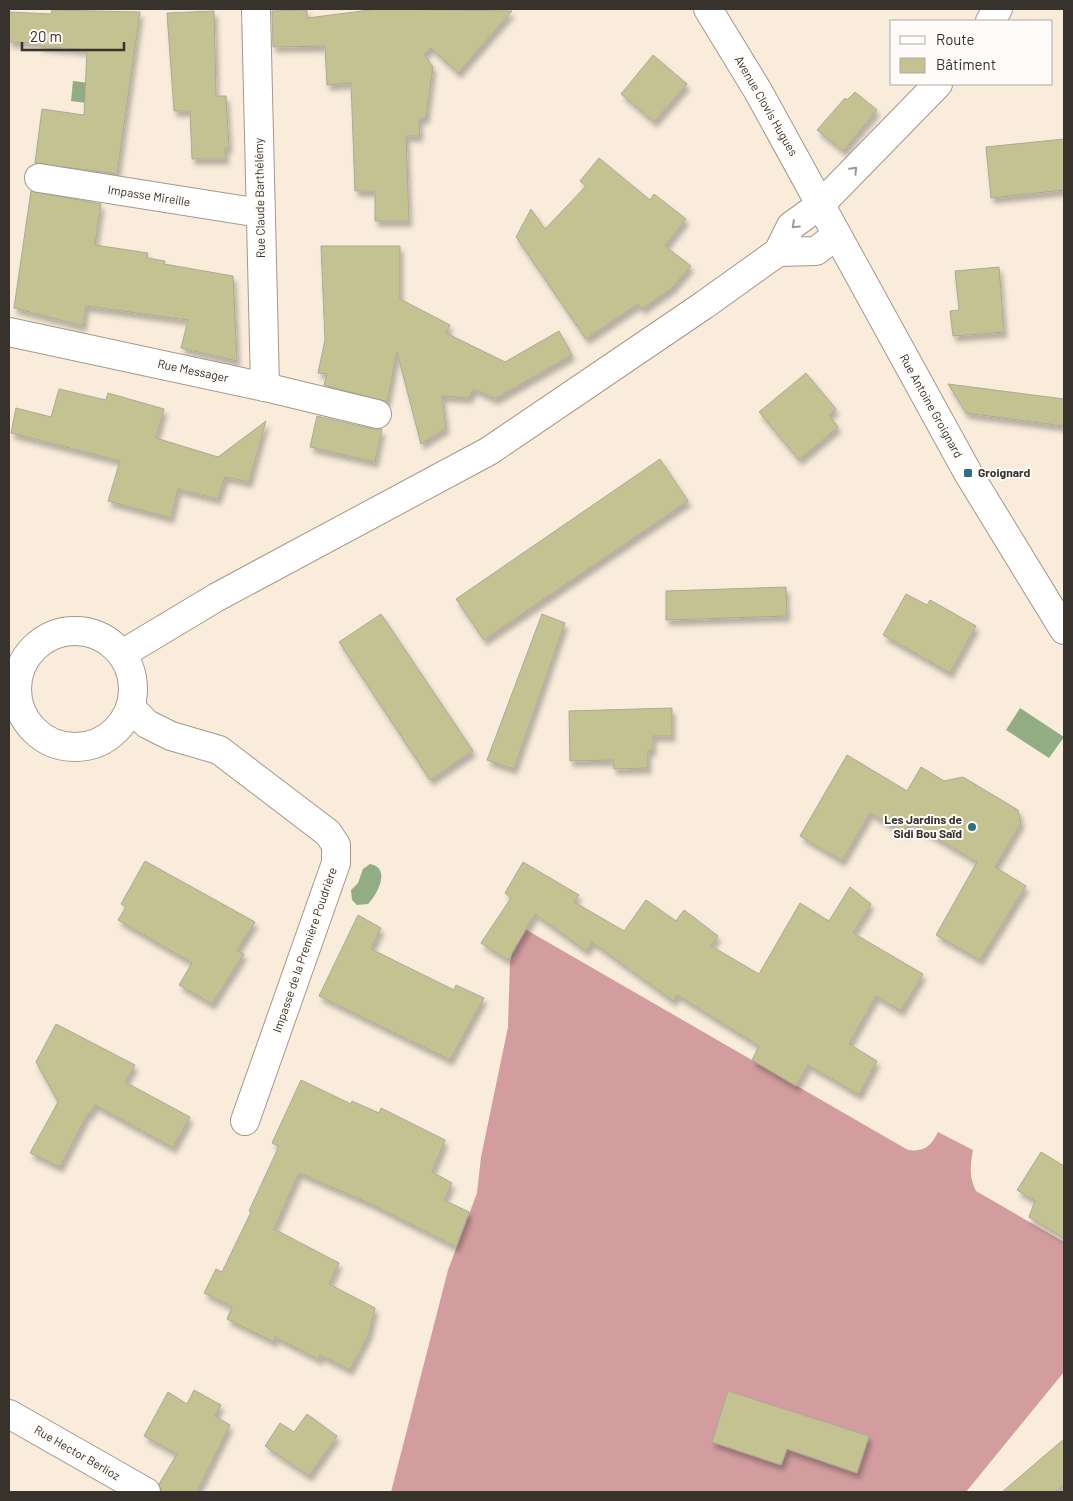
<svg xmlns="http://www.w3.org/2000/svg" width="1073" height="1501" font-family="Barlow,sans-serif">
<defs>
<filter id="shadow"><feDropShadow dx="3" dy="5.5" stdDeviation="2.5" flood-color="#0004"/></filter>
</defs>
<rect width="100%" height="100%" fill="#f9ecdb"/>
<!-- forest -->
<path fill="#d39d9f" d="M518,925L908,1150C925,1152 931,1146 938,1132L973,1150C970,1166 969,1176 976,1191L1064,1242V1372L966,1492H391L448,1270L477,1193L481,1157L508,1027L510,963Z"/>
<!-- water -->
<g fill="#92ac83">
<path d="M73,81L113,86L111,106L71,101Z"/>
<path d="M1020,708L1064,737L1049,758L1006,730Z"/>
<path d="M370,864C392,868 377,895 368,904L357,905L352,900L351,890L358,883L363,869Z"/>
</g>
<!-- building -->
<g fill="#c5c292" stroke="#aaaa97" filter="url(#shadow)">
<path d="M378,9L512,11L458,73L431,48L424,54L433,67L426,118L419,119L420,136H406L409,221H375V191H355L351,83L327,85L325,46L273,47L272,11L307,10V18Z"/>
<path d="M52,10L140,12L117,174L35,163L42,109L84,115L87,50L40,46V43L9,42V12L51,14Z"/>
<path d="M214,11L216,96H226L229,148H225L226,159H192L190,111H174L167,13Z"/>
<path d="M653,55L687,84L654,122L621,94Z"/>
<path d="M855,92L877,110L843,151L817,130L845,98L847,100Z"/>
<path d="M1064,139V190L991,198L986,147Z"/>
<path d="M599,158L650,200L654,194L686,219L665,246L691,266L672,288L642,309L638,304L586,339L516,237L531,209L545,229L586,186L580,181Z"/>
<path d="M31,191L101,204L95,245L148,253L147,258L165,261L164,264L233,276L237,361L181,348L188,320L86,306L83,326L14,308Z"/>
<path d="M321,246H400V299L450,325L446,333L505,362L559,331L572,355L495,399L474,389L469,398L442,396L446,428L421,444L397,352L387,402L324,385L327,374L318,373L325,340Z"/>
<path d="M999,267L1004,332L953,336L950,311L959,310L955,271Z"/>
<path d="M806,373L836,409L829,415L838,427L799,460L759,412Z"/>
<path d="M948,384L1064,399V426L966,413Z"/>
<path d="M59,389L106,400L108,393L164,409L156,438L218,457L266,421L249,482L225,477L218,499L178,489L171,518L108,501L120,461L11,433L16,408L51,417Z"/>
<path d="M317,416L373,429H382L375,462L310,447Z"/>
<path d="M660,459L688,501L484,640L456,599Z"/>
<path d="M786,587L787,616L666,620V591Z"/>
<path d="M906,594L927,605L930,600L976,626L950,673L883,635Z"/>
<path d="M381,614L473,751L430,780L339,642Z"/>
<path d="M542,614L565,623L514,769L487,760Z"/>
<path d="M672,708V736H653V750L648,751V768L614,769L613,760L570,761L569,711Z"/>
<path d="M847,755L907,791L921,767L944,781L963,777L1018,810L1021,823L995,867L1026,886L980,960L936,935L977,862L909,822L903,832L870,813L842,861L800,836Z"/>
<path d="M145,861L255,922L237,950L244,954L212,1004L179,985L192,963L118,920L126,907L121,904Z"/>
<path d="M523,862L579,895L574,902L624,931L646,900L676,921L684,910L718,936L711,946L759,974L800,903L829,921L850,887L871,904L853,933L923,974L901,1011L876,996L849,1044L877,1061L859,1095L808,1065L796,1086L752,1060L759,1046L677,995L673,1001L592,942L586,951L535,914L508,960L481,943L511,898L505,893Z"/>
<path d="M358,915L381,928L371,949L454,990L456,985L484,998L450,1060L319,996Z"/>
<path d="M56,1024L135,1065L125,1082L190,1117L173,1148L95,1105L90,1114L88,1113L60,1167L30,1153L58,1102L36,1062Z"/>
<path d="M301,1080L351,1104L352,1101L379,1113L381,1108L445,1140L432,1172L452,1183L444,1200L469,1212L456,1247L371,1204L299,1173L274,1229L339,1263L329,1284L375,1308L369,1334L350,1370L320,1355V1360L275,1337L274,1342L227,1319L232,1307L204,1293L216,1269L222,1272L251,1212L249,1211L279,1146L272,1143Z"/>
<path d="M1041,1152L1064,1166V1238L1029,1217L1035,1201L1017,1190Z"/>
<path d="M194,1390L221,1405L215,1416L230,1425L197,1492H162L159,1484L177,1454L144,1436L168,1392L187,1404Z"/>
<path d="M728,1391L869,1436L857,1473L787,1449L781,1465L712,1442Z"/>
<path d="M307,1414L337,1436L309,1476L265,1446L280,1423L294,1432Z"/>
<path d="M1064,1439V1484L1055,1492H1002Z"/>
</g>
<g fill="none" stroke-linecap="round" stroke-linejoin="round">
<defs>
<g id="street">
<path d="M256,9L265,387"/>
<path d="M990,21L998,9"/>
<path d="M39,178L260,213"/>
<path d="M778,252L816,251L837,235"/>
<path d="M9,332L265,387L377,414"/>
<circle cx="75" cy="689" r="58"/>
<path d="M122,654L217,597L489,451L704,305L778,252L791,226L820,205L938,84"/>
<path d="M131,708L147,724L171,736L219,750L328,833L336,845V863L245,1121"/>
<path d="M9,1414L146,1492"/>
</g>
<path id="secondary" d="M708,9L758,91L968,473L1064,630"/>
</defs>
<!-- street casing -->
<use href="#street" stroke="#a49889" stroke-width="30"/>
<!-- secondary casing -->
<use href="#secondary" stroke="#a49889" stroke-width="30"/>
<!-- street -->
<use href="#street" stroke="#fff" stroke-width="28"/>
<!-- secondary -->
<use href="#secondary" stroke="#fff" stroke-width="28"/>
</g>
<!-- one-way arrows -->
<defs><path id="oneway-chevron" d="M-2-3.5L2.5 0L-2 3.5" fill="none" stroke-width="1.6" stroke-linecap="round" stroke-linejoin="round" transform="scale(1.25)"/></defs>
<g stroke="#9b9895">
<use href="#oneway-chevron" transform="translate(854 170) rotate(-46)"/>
<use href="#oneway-chevron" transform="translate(795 225) rotate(137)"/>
</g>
<!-- markers -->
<g fill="#306e84" stroke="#fefbf8" stroke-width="2">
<rect x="963" y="468" width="10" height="10" rx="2.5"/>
<circle cx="972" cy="827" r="5"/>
</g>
<g text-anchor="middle" stroke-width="4" stroke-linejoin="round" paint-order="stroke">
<!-- street labels -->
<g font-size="12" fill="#37322b" stroke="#fefbf8">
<text transform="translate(766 106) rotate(60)" y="4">Avenue Clovis Hugues</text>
<text transform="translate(149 196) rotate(9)" y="4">Impasse Mireille</text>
<text transform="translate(260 198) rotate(-91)" y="4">Rue Claude Barthélémy</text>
<text transform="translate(193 371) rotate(12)" y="4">Rue Messager</text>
<text transform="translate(931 406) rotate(61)" y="4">Rue Antoine Groignard</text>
<text transform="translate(305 950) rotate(-71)" y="4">Impasse de la Première Poudrière</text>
<text transform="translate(77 1453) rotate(30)" y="4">Rue Hector Berlioz</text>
</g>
<!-- poi labels -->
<g font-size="12" font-weight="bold" fill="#37322b" stroke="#fefbf8" text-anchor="start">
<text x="978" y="477">Groignard</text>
<text x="962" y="824" text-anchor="end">Les Jardins de<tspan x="962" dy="14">Sidi Bou Saïd</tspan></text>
</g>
</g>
<!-- border -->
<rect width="1073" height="1501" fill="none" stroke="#37322b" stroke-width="20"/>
<!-- legend -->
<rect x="890" y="20" width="162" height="65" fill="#fefbf8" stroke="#aeaba6"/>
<rect x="900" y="36" width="25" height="8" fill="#ffffff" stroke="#aeaba6"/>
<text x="936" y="45" font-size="15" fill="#37322b">Route</text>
<rect x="900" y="58" width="25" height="15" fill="#c5c292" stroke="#aeaba6"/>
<text x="936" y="70" font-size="15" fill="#37322b">Bâtiment</text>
<!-- scale -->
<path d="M22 42v8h102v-8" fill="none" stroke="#37322b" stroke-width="2.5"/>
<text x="30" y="42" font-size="15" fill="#37322b" stroke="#fefbf8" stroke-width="4" paint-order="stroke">20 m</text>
</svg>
